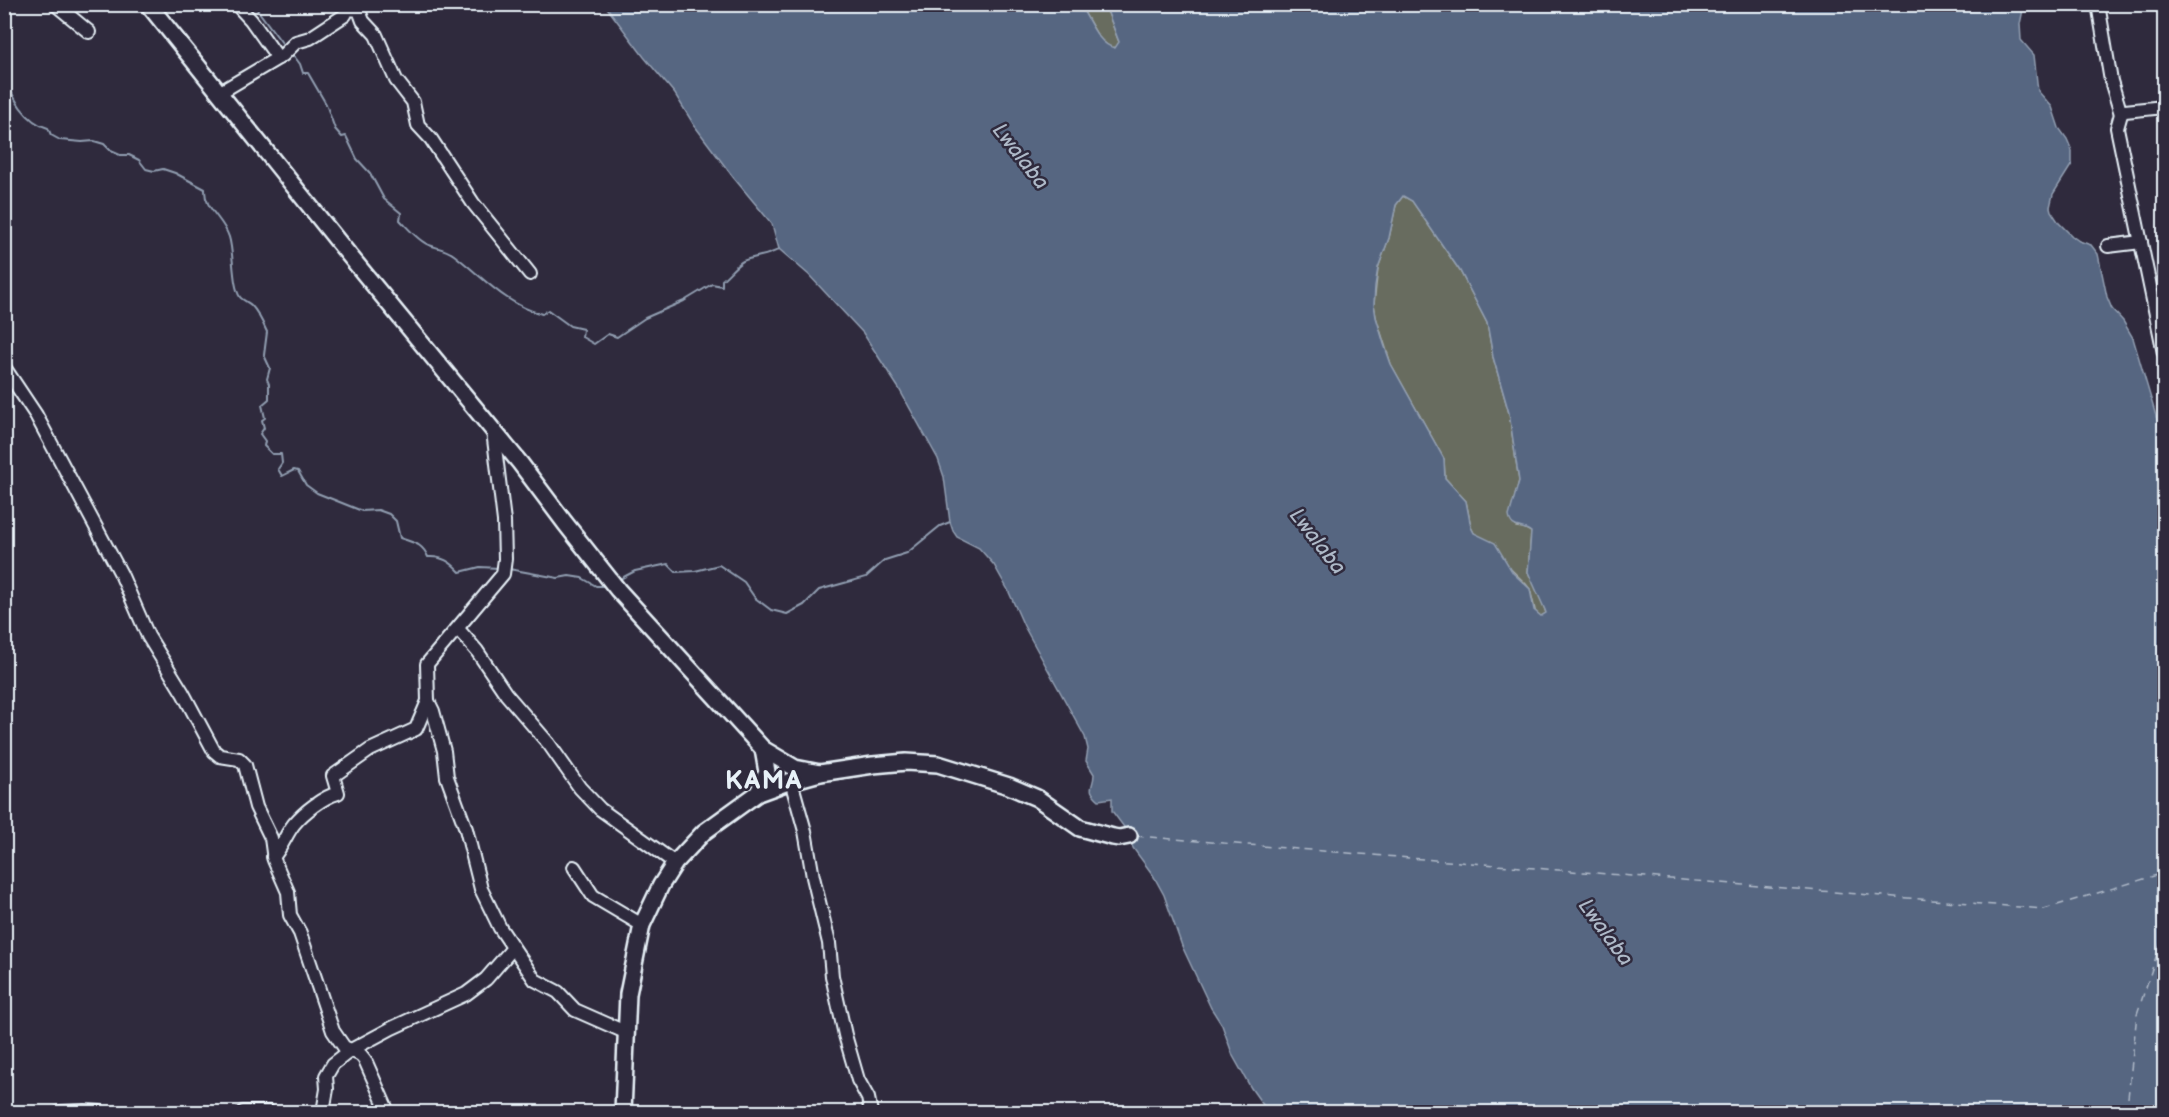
<svg xmlns="http://www.w3.org/2000/svg" width="2169" height="1117" font-family="'Balsamiq Sans',sans-serif">
<rect width="100%" height="100%" fill="#2f2a3d"/>
<filter id="ink" filterUnits="userSpaceOnUse"><feTurbulence type="fractalNoise" baseFrequency=".0167" numOctaves="2"/><feDisplacementMap in="SourceGraphic" scale="12" xChannelSelector="R" yChannelSelector="G"/><feConvolveMatrix kernelMatrix="1 2 1 2 8 2 1 2 1" color-interpolation-filters="sRGB"/></filter>
<g filter="url(#ink)">
<!-- green -->
<g fill="#686c5f" stroke="#a8aeac" stroke-width="1.5">
<path d="M1080,5H1105L1117,37L1119,42L1117,47L1110,48L1099,38Z"/>
<path d="M1403,196L1412,201L1460,271L1487,323L1493,357L1509,413L1516,461L1519,481L1511,511L1516,527L1524,528L1531,532L1528,572L1540,595L1546,613L1544,616H1538L1536,614L1530,589L1526,584L1474,533L1471,527L1466,501L1445,478L1444,459L1391,364L1376,317L1374,304L1378,268L1389,238L1396,205Z"/>
</g>
<!-- water -->
<path fill="#576681" stroke="#919eb1" stroke-width="1.5" fill-rule="evenodd" d="M605,5H1080C1089,19 1098,45 1115,48L1119,42L1105,5H2024L2020,24L2021,40L2034,55L2038,91L2052,107L2059,128L2067,139L2072,151V164L2053,194L2050,207L2051,211L2059,223L2072,236L2079,241L2091,245L2098,254L2107,297L2112,309L2123,321L2133,338L2164,443V1112H1268L1251,1088L1233,1056L1222,1025L1211,1008L1182,946L1164,895L1153,875L1133,848L1127,831L1112,811V798L1099,800C1085,787 1094,789 1094,774L1086,761L1088,749L1085,737L1024,626L1008,590L994,565L979,548L957,537L953,531L950,522L944,477L938,459L898,387L863,333L809,275L779,249L772,224L733,177L694,125L675,94L644,57ZM1403,196L1412,201L1460,271L1487,323L1493,357L1509,413L1519,481L1509,516C1511,530 1522,525 1531,532L1528,572L1545,610L1546,613L1541,616L1534,610L1530,589L1513,573L1495,543L1474,533L1471,527L1466,501L1445,478L1444,459L1391,364L1384,344L1376,317L1374,304L1375,286L1378,268L1389,238L1396,205Z"/>
<g fill="none" stroke-linecap="round" stroke-linejoin="round">
<!-- stream -->
<g stroke="#919eb1" stroke-width="2">
<path d="M253,4L285,47"/>
<path d="M291,52L300,64L303,73H308L326,104L335,129L342,137L346,136L357,159L370,173L384,199L401,213L400,220C408,228 418,241 429,245C437,248 446,249 454,255C483,277 506,305 542,314L548,310L570,326L583,329L582,337L594,344L608,334L617,337L645,318L684,301L712,284L722,286V280C728,275 737,264 743,261C755,256 770,256 779,249"/>
<path d="M4,77C13,97 25,122 48,128L51,135L60,140L82,142L94,141L104,144L111,151L120,155H129L139,160L146,169L154,171L163,169L175,173L205,189C204,209 223,218 229,237C234,253 232,285 240,297C242,300 248,302 251,305C258,312 263,323 267,332L264,355L270,368L267,379L269,384V399L262,405L265,418L262,420L264,428L260,434L265,441L264,446L272,454H281L282,463L278,469L282,476L294,470L298,471L306,485L317,493L362,511L378,510L389,514L396,521L400,538C414,543 422,543 428,557C442,556 451,562 460,572L480,567L499,568"/>
<path d="M509,569L558,578L569,576L582,578L596,586H608"/>
<path d="M618,580L635,571L668,564L676,572L695,571L719,565L744,582L755,598L771,610L787,614L804,605L819,590L866,577L885,560L907,553L940,526L950,522"/>
</g>
<!-- ferry -->
<g stroke="#aeb9c8" stroke-width="1.5" stroke-dasharray="8 6" stroke-linecap="butt">
<path d="M1136,836L2044,909L2164,873"/>
<path d="M2128,1112V1098L2137,1014L2164,933"/>
</g>
<defs>
<g id="minor">
<path d="M55,4L89,32"/>
<path d="M236,4L251,20L278,58"/>
<path d="M2098,4L2111,81L2121,114"/>
<path d="M219,93L283,55L296,42L310,38L345,15L348,9L359,10L363,21L376,35L396,80L413,102L418,125L431,139L473,203L530,274"/>
<path d="M2164,107L2125,111L2121,114L2117,128L2164,353"/>
<path d="M2108,246L2141,242"/>
<path d="M4,367L36,415L121,574L148,636L183,693L214,751L220,756L239,759L245,765L256,807L271,838L274,860L288,892L290,915L300,933L333,1031L344,1047L361,1055L365,1060L388,1112"/>
<path d="M493,431L504,521L505,559L503,574L427,664L428,701L433,711L444,751L447,777L466,829L481,889L500,928L535,980L558,992L575,1010L625,1032"/>
<path d="M458,629L477,651L506,694L549,744L580,788L600,809L675,863"/>
<path d="M791,781L805,831L813,877L829,943L832,976L845,1035L858,1080L868,1098L871,1112"/>
<path d="M273,857C282,847 286,834 294,824C304,812 323,797 338,793L333,776L370,750L416,729L428,701"/>
<path d="M574,867L593,896L642,925"/>
<path d="M60,1112L85,1111L100,1112"/>
<path d="M243,1112H269"/>
<path d="M323,1112L327,1089L326,1076L333,1064L351,1050L392,1028L466,994L486,979L513,948"/>
</g>
<g id="major">
<path d="M148,4L349,255L520,463L565,523L618,590L763,749L795,768L820,773"/>
<path d="M758,793L767,772L763,749"/>
<path d="M623,1112L628,994L642,925L661,885L675,863L704,832L758,793L791,781L820,773L873,765L906,762L938,764L1009,786L1037,798L1080,828L1113,837L1119,838L1129,836"/>
</g>
</defs>
<!-- minor casing -->
<use href="#minor" stroke="#e8f1f8" stroke-width="16"/>
<!-- major casing -->
<use href="#major" stroke="#e8f1f8" stroke-width="20"/>
<!-- minor -->
<use href="#minor" stroke="#2f2a3d" stroke-width="12"/>
<!-- major -->
<use href="#major" stroke="#2f2a3d" stroke-width="15"/>
</g>
</g>
<g text-anchor="middle" stroke-width="5" stroke-linejoin="round" paint-order="stroke">
<!-- water labels -->
<g font-size="21" font-style="italic" fill="#aeb9c8" stroke="#2f2a3d">
<text transform="translate(1021 156) rotate(52)" y="7">Lwalaba</text>
<text transform="translate(1318 541) rotate(52)" y="7">Lwalaba</text>
<text transform="translate(1606 932) rotate(54)" y="7">Lwalaba</text>
</g>
<!-- district labels -->
<g font-size="26" font-weight="bold" letter-spacing="1.5" fill="#e8f1f8" stroke="#2f2a3d">
<text x="764" y="789">KAMA</text>
</g>
</g>
<!-- margin -->
<rect width="2169" height="1117" fill="none" stroke="#2f2a3d" stroke-width="24"/>
<rect x="12" y="12" width="2145" height="1093" fill="none" stroke="#e8f1f8" stroke-width="2" filter="url(#ink)"/>
</svg>
